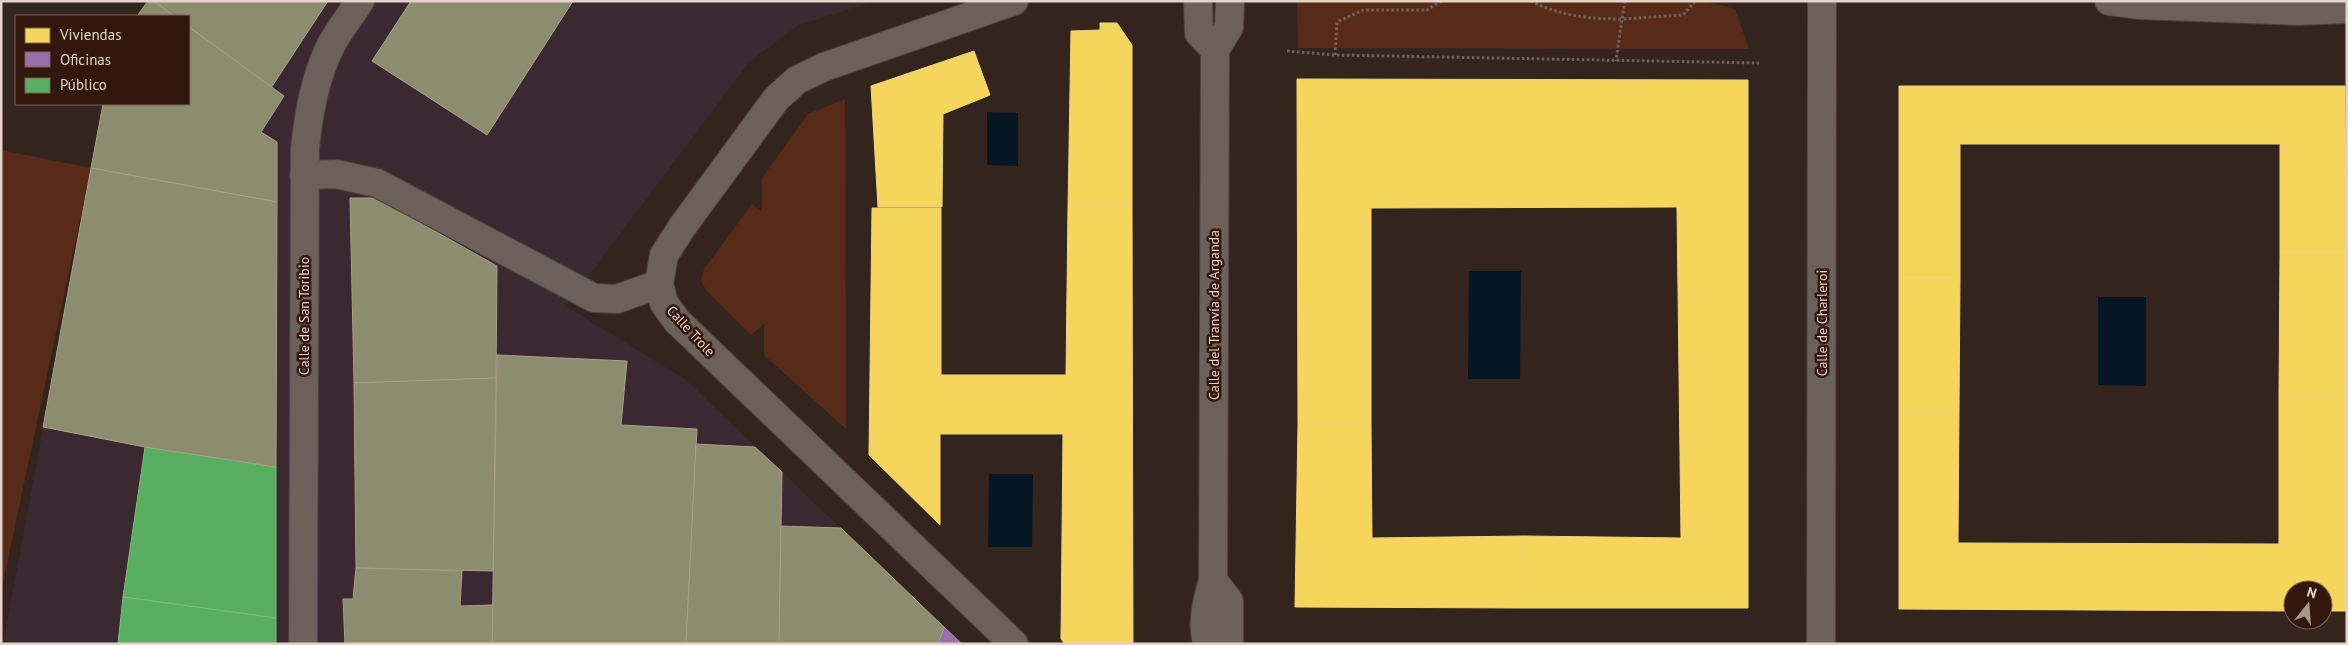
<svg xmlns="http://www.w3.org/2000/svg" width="2348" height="645" font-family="'PT Sans',sans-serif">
<rect width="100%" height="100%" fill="#33241e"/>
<!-- industrial -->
<path fill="#3b2931" d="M148,1H875L799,25L750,61L566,306L686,380L962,644H3L103,104H189V16H137Z"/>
<!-- green -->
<g fill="#572b17">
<path d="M1297,1H1704L1735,9L1749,49L1298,48Z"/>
<path d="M845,99L846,429L764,355V324L751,335L706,290L701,281L704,269L752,204L762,212V178L808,114Z"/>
<path d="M1,150L91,168L1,592Z"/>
</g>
<!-- water -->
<g fill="#061723">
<path d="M987,112L1018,113V166L987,165Z"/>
<path d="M1469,271H1521L1520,379H1468Z"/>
<path d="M2098,297H2146V386L2098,385Z"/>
<path d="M989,474H1033L1032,547H988Z"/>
</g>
<!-- homes -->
<g fill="#f6d55c" stroke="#f1d47d">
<path d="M1100,23H1117L1132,45V207L1068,208L1071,31L1100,30Z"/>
<path d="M974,51L990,95L943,114L942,207H878L871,86Z"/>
<path d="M1297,79L1748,80V608H1523L1524,536L1681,538L1677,207L1371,208V423L1298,424Z"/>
<path d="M1899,86H2345L2346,253H2280V144H1960V278H1899Z"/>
<path d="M1132,207L1133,644H1065L1061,639L1063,434H940V525L869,455L872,208H941V375H1066L1068,208Z"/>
<path d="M2280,253H2346L2347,395L2279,394Z"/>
<path d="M1899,278H1960L1959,411H1899Z"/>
<path d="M2279,394L2347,395V611H2323V590H2293V611L1899,609V411H1959L1958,543L2279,544Z"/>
<path d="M1371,423L1372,538L1524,536L1523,608L1295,607L1298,424Z"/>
</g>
<!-- offices -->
<path fill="#9970ab" stroke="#b08eb5" d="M944,627L962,644H938Z"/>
<!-- public -->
<g fill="#5aae61" stroke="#84b981">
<path d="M145,447L276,467V618L123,597Z"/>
<path d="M123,597L276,618V644H118Z"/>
</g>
<!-- industry -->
<g fill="#8c8c6e" stroke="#a7a18a">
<path d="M148,1H154L174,16H137Z"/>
<path d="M154,1H328L271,88L189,27V16H174Z"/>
<path d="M411,1H573L487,135L372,61Z"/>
<path d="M189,27L284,96L261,132L277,142V202L91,168L103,104H189Z"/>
<path d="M91,168L277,202L276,467L145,447L43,427Z"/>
<path d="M350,198H376L497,266L496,378L354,383Z"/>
<path d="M497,355L627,361L621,425L697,429L686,644H492Z"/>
<path d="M496,378L493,571L356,568L354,383Z"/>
<path d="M696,444L755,447L782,472L779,644H686Z"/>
<path d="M781,526L841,528L944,627L938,644H779Z"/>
<path d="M356,568L462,571L460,606L493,605L492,644H345L343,599H353Z"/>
</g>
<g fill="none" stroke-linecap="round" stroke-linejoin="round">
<defs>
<g id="minor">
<path d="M1014,1L824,67L797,80L776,99L682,227L664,255L659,284L664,303L677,321L1014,644"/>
<path d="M1198,1L1199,33L1215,50"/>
<path d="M2109,1L2139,5L2299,11L2347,9"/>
<path d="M304,175L336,174L377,183L594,298L617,299L659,284"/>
<path d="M1213,580L1229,601V644"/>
<path d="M303,644L305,148C309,112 315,76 332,43C340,29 351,15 360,1"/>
<path d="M1208,644C1200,625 1208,598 1213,580L1215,50L1229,27L1230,1"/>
<path d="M1821,644L1822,1"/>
</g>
</defs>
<!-- minor casing -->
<use href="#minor" stroke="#4e413c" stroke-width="30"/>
<!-- path -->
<g stroke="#6e635e" stroke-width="3" stroke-dasharray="2.5 2.5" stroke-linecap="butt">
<path d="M1531,1C1560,16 1589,19 1622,19L1616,61"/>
<path d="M1625,1L1622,19L1683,15L1695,1"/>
<path d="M1287,51L1335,55L1759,63"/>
<path d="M1335,55L1337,22L1363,10H1427L1441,1"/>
</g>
<!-- minor -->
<use href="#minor" stroke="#6b605a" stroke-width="28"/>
</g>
<g text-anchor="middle" stroke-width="5" stroke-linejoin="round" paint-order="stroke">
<!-- street labels -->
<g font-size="14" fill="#e5d3cb" stroke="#31170c">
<text transform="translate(1214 315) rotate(-90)" y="5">Calle del Tranvía de Arganda</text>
<text transform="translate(304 316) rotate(-90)" y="5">Calle de San Toribio</text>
<text transform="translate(1822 323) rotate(-90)" y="5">Calle de Charleroi</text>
<text transform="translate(691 331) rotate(47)" y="5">Calle Trole</text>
</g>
</g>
<!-- border -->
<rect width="2348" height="645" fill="none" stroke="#e5d3cb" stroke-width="5"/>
<!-- legend -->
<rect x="15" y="15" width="175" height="90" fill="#31170c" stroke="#796258"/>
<rect x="25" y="28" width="25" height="15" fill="#f6d55c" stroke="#796258"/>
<text x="60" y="40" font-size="15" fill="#e5d3cb">Viviendas</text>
<rect x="25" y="52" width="25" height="15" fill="#9970ab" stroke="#796258"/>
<text x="60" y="65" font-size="15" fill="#e5d3cb">Oficinas</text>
<rect x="25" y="78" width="25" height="15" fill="#5aae61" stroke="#796258"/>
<text x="60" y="90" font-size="15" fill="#e5d3cb">Público</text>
<!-- north arrow -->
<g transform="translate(2308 605) rotate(17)"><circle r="24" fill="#31170c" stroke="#796258"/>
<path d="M0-4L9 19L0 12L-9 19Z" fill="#a7968e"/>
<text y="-8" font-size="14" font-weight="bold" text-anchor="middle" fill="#e5d3cb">N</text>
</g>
</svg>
